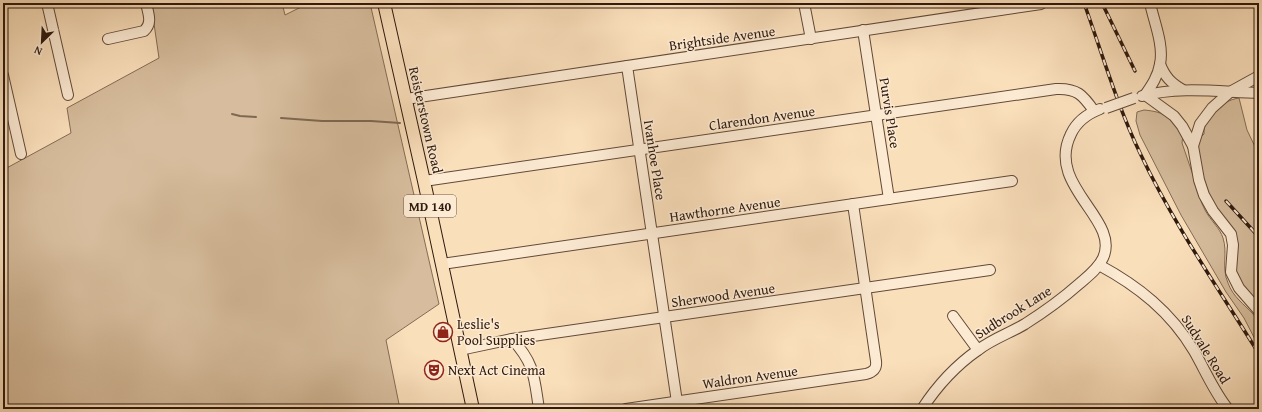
<svg xmlns="http://www.w3.org/2000/svg" width="1262" height="412" font-family="'Gentium Book Plus',serif">
<rect width="100%" height="100%" fill="#fadfbb"/>
<filter id="stains"><feTurbulence type="fractalNoise" baseFrequency=".005" numOctaves="4"/><feColorMatrix values="0 0 0 0 .2 0 0 0 0 .09 0 0 0 0 .02 0 0 0 .5 -.17"/></filter>
<radialGradient id="worn" r=".72"><stop offset=".6" stop-color="#630" stop-opacity="0"/><stop offset="1" stop-color="#630" stop-opacity=".3"/></radialGradient>
<!-- green -->
<g fill="#d7bd9d" stroke="#836b55">
<path d="M151,3H282L285,15L309,3H370L439,304L386,340L400,409H3V170L71,133L67,108L159,58Z"/>
<path d="M1239,98L1247,130L1259,155V306L1248,295L1235,271L1236,253L1202,180L1197,141L1204,134C1203,117 1223,100 1239,98Z"/>
<path d="M1144,110C1167,112 1169,118 1183,134L1182,143C1186,156 1191,168 1195,181C1198,191 1200,201 1205,210C1210,220 1220,228 1223,238C1228,253 1221,267 1228,283C1233,297 1244,304 1253,314C1260,323 1259,336 1259,347L1244,318L1226,292L1181,215L1140,135L1136,121L1137,112Z"/>
</g>
<g fill="none" stroke-linecap="round" stroke-linejoin="round">
<!-- stream -->
<g stroke="#7f6852" stroke-width="2">
<path d="M232,114L240,116L256,117"/>
<path d="M281,118L322,121H371L400,123"/>
</g>
<defs>
<g id="minor">
<path d="M47,3L68,95"/>
<path d="M804,3L811,39"/>
<path d="M863,30L889,199"/>
<path d="M108,39L144,31C153,23 148,13 146,3"/>
<path d="M1160,64C1165,77 1171,83 1183,90"/>
<path d="M627,66L677,402"/>
<path d="M3,75L21,154"/>
<path d="M1145,95L1174,116L1182,126L1193,146L1199,180L1204,195L1213,211L1231,234L1233,245L1231,272L1239,288L1259,311"/>
<path d="M1145,95C1152,85 1158,76 1160,64C1164,45 1154,22 1150,3"/>
<path d="M1142,96C1180,86 1220,92 1259,93"/>
<path d="M406,99L1041,4"/>
<path d="M1193,146L1200,124L1212,108L1230,92L1259,76"/>
<path d="M424,181L1056,89C1077,88 1083,95 1094,111"/>
<path d="M442,264L1012,181"/>
<path d="M1099,265C1138,286 1171,312 1194,351C1205,370 1214,392 1228,409"/>
<path d="M953,316L978,350"/>
<path d="M512,339C535,364 534,377 539,409"/>
<path d="M460,350L512,339L990,270"/>
<path d="M626,409L866,374C873,372 877,369 876,361L853,204"/>
<path d="M922,409C937,386 955,366 978,350C992,339 1010,333 1025,324C1044,312 1062,299 1079,284C1087,277 1098,269 1103,258C1121,219 1045,186 1071,134C1077,121 1087,114 1100,109"/>
</g>
<path id="major" d="M384,3L424,181L473,409"/>
</defs>
<!-- minor casing -->
<use href="#minor" stroke="#624a38" stroke-width="12"/>
<!-- major casing -->
<use href="#major" stroke="#2f190d" stroke-width="14"/>
<!-- minor -->
<use href="#minor" stroke="#fcead3" stroke-width="10"/>
<!-- major -->
<use href="#major" stroke="#fadfbb" stroke-width="12"/>
<defs>
<g id="rail">
<path d="M1084,3C1102,53 1117,105 1140,153C1173,223 1218,288 1259,354"/>
<path d="M1102,3L1135,71"/>
<path d="M1226,201L1259,237"/>
</g>
</defs>
<!-- rail casing -->
<use href="#rail" stroke="#2f190d" stroke-width="3.5"/>
<!-- rail -->
<use href="#rail" stroke="#fcead3" stroke-width="2" stroke-dasharray="6" stroke-linecap="butt"/>
<defs>
<path id="minor-bridge" d="M1106,108L1134,98"/>
</defs>
<!-- minor-bridge casing -->
<use href="#minor-bridge" stroke="#624a38" stroke-width="12" stroke-linecap="butt"/>
<!-- minor-bridge -->
<use href="#minor-bridge" stroke="#fcead3" stroke-width="10"/>
</g>
<!-- icons -->
<defs>
<symbol id="shop-ring" viewBox="-11 -11 22 22"><circle r="9.5" fill="#fcead3" stroke="#8f2418" stroke-width="1.5"/><path d="M-5-2.5h2.3a2.7 3.5 0 0 1 5.4 0H5L5.5 6h-11ZM-1.5-2.5h3a1.5 2.3 0 0 0-3 0Z" fill="#8f2418"/></symbol>
<symbol id="theatre-ring" viewBox="-11 -11 22 22"><circle r="9.5" fill="#fcead3" stroke="#8f2418" stroke-width="1.5"/><path d="M-5-5.5Q0-4 5-5.5V0Q5 5 0 6Q-5 5-5 0ZM-3.3-2.5H-1v1.5H-3.3ZM1-2.5H3.3v1.5H1ZM-2.8 1Q0 5.5 2.8 1Z" fill="#8f2418"/></symbol>
</defs>
<g fill-rule="evenodd">
<use href="#shop-ring" x="432" y="321" width="22" height="22"/>
<use href="#theatre-ring" x="423" y="359" width="22" height="22"/>
</g>
<g text-anchor="middle" stroke-width="3" stroke-linejoin="round" paint-order="stroke">
<!-- shield labels -->
<rect fill="#fcead3" stroke="#6c5848" stroke-width="1" x="404" y="195" width="52" height="22" rx="3"/>
<g font-size="13" font-weight="bold" fill="#2f190d">
<text x="430" y="211">MD 140</text>
</g>
<!-- street labels -->
<g font-size="14" fill="#2f190d" stroke="#fcead3">
<text transform="translate(722 38) rotate(-8)" y="5">Brightside Avenue</text>
<text transform="translate(890 113) rotate(81)" y="5">Purvis Place</text>
<text transform="translate(762 118) rotate(-8)" y="5">Clarendon Avenue</text>
<text transform="translate(426 120) rotate(77)" y="5">Reisterstown Road</text>
<text transform="translate(655 160) rotate(81)" y="5">Ivanhoe Place</text>
<text transform="translate(725 209) rotate(-8)" y="5">Hawthorne Avenue</text>
<text transform="translate(723 295) rotate(-8)" y="5">Sherwood Avenue</text>
<text transform="translate(1013 312) rotate(-32)" y="5">Sudbrook Lane</text>
<text transform="translate(1206 349) rotate(58)" y="5">Sudvale Road</text>
<text transform="translate(750 377) rotate(-8)" y="5">Waldron Avenue</text>
</g>
<!-- poi labels -->
<g font-size="14" fill="#2f190d" stroke="#fcead3" text-anchor="start">
<text x="457" y="329">Leslie's<tspan x="457" dy="16">Pool Supplies</tspan></text>
<text x="448" y="375">Next Act Cinema</text>
</g>
</g>
<!-- margin -->
<rect width="1262" height="412" fill="none" stroke="#fadfbb" stroke-width="16"/>
<rect x="4" y="4" width="1254" height="404" fill="none" stroke="#2f190d" stroke-width="2"/>
<rect x="8" y="8" width="1246" height="396" fill="none" stroke="#2f190d"/>
<!-- north arrow -->
<g transform="translate(42 42) rotate(204)" stroke="#fcead3" stroke-width="3" paint-order="stroke">
<path d="M0-3L7 15L0 10L-7 15Z" fill="#2f190d"/>
<text y="-6" font-size="11" font-weight="bold" text-anchor="middle" fill="#2f190d">N</text>
</g>
<rect width="100%" height="100%" filter="url(#stains)"/>
<rect width="100%" height="100%" fill="url(#worn)"/>
</svg>
